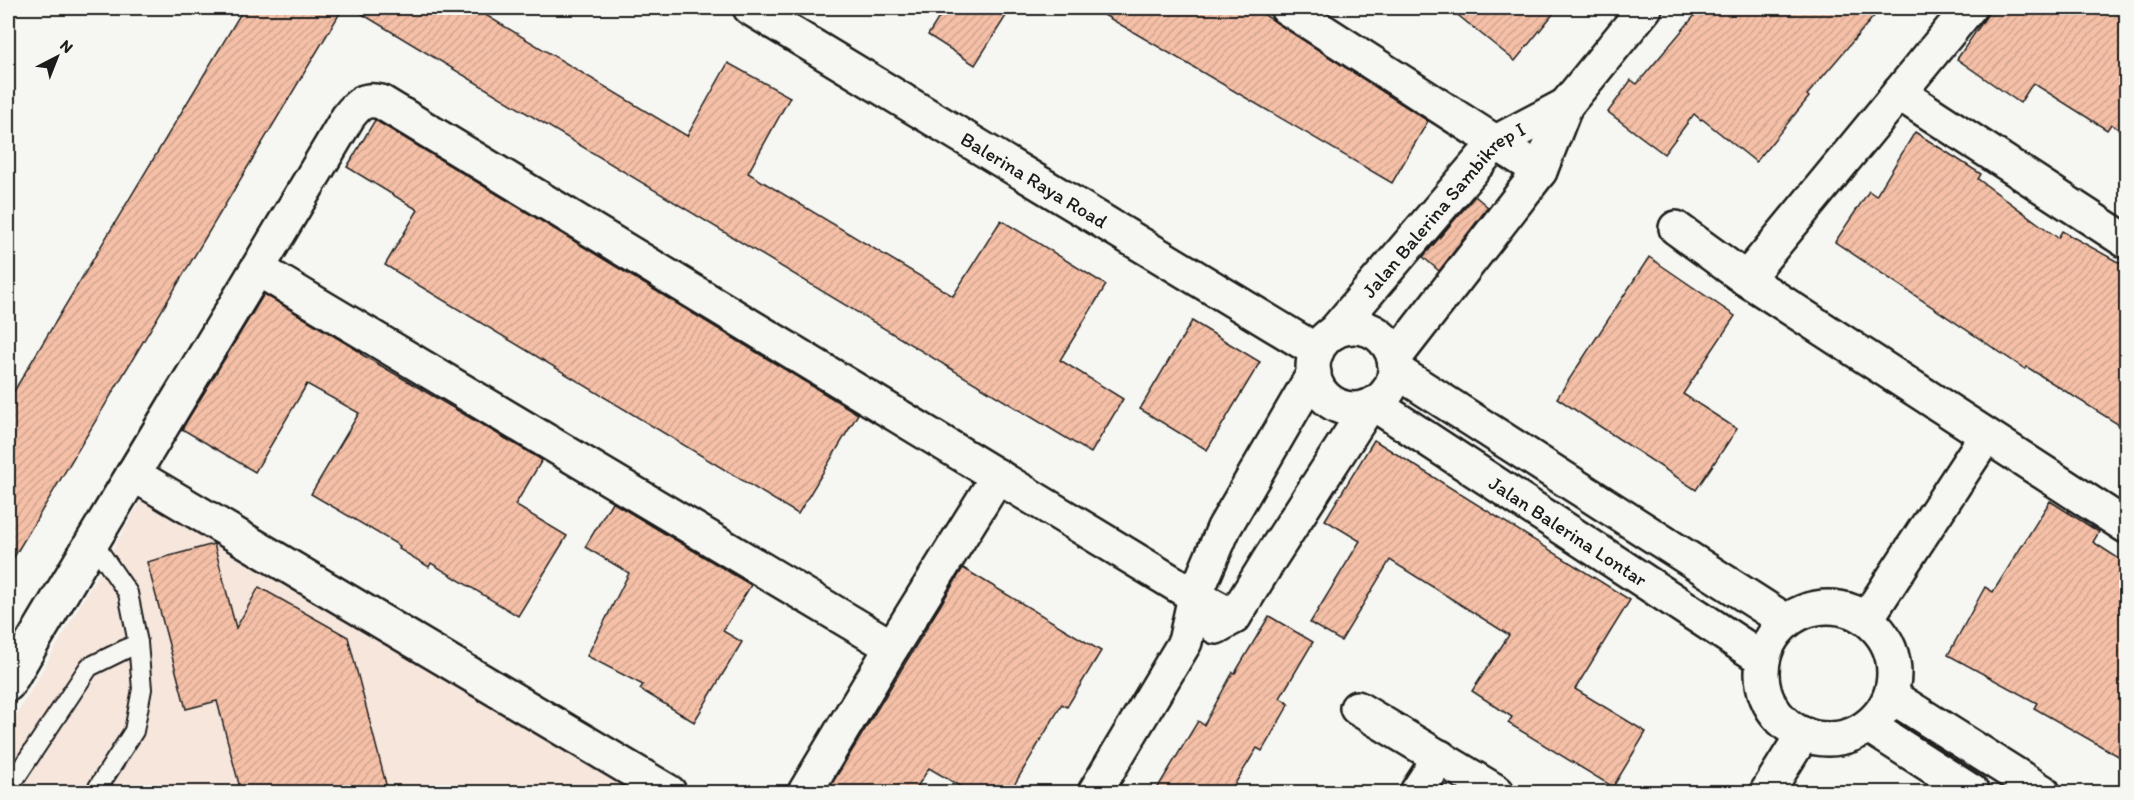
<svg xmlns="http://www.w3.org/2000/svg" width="2134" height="800" font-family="Itim,sans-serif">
<defs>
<pattern id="building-hatch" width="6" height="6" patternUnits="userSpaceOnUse" patternTransform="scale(1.5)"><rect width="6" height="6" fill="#f5c0a7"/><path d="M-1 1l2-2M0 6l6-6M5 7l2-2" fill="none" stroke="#d1a48f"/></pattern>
</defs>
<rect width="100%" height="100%" fill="#f6f6f2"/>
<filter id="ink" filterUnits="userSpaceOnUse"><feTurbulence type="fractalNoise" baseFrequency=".0167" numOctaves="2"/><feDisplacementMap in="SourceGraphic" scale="12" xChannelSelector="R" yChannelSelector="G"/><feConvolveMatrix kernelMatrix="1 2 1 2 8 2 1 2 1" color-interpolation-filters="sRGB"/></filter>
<g filter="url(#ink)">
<!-- built -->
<path fill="#f6e6dc" d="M156,475L697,792H8V729Z"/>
<!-- building -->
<g fill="url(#building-hatch)" stroke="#1c1c1c" stroke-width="1.5">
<path d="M244,8H343L8,567V401Z"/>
<path d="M352,8H474L687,136L728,63L790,97L748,173L953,296L1001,220L1106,285L1060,360L1123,399L1091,453Z"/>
<path d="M945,8H1011L975,65L928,35Z"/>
<path d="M1092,8H1254L1428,121L1392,183Z"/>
<path d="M1449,8H1558L1515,61Z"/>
<path d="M1701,8H1881L1807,95L1809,97L1756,162L1702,119L1701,120L1694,114L1664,154L1608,112L1631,80L1637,84Z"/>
<path d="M1992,8H2127V135L2111,124L2107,130L2033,83L2020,103L1957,59Z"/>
<path d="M375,120L858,414L798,514L385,265L418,210L347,167Z"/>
<path d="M1915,132L1981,174L1978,179L2058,238L2062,231L2127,267V430L2027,367L2025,369L1835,242L1869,191L1876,196Z"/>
<path d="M1475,196L1488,207L1439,271L1423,257Z"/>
<path d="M1649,257L1735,316L1683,394L1737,429L1696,490L1557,398Z"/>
<path d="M264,294L362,353L361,354L542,460L515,505L567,536L518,616L431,563L429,567L399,549L400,546L311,494L359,413L307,384L255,472L182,429Z"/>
<path d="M1192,321L1260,362L1207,450L1140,409Z"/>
<path d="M1374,440L1630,600L1575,689L1646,732L1613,787L1508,723L1512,717L1472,691L1509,635L1390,560L1341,641L1310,623L1360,541L1325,520Z"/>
<path d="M2050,501L2099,532L2093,542L2127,564V761L2034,708L2037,703L1948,655L1985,587L1993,592Z"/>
<path d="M612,502L751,585L723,631L742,642L694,722L640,689L643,685L587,656L629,573L585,547Z"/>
<path d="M214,544L236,628L259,587L348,637L388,792H241L217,701L186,709L147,562Z"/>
<path d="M963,568L1101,651L1067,707L1062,704L1010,792H970L929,768L914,792H827Z"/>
<path d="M1269,616L1313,642L1280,698L1289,704L1262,751L1257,748L1230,792H1155L1198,721L1204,725L1233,672L1235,673Z"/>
</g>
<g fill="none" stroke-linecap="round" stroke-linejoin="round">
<defs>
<g id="service">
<path d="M8,789L89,667L138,643L128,593L92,541"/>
<path d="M95,792L134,731L142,689L138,643"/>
</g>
<g id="minor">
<path d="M1287,8L1540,171"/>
<path d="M1899,93L2126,241"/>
<path d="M1676,228L1746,279L2126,526"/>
<path d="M258,269L892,647"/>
<path d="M1746,279L1969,8"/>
<path id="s1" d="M1334,332L1496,142L1566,105"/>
<path d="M1394,359L1540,171L1566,105L1645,8"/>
<path d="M133,474L669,792"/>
<path d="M1867,618L1986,436"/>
<path d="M1216,627L1234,617L1271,557L1368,407"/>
<path d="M8,684C119,494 236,307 348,117C358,104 364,98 381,102L1195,596L1234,617"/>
<path d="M1357,708L1497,792"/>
<path d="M805,792L892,647L998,476"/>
<path d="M1095,792L1185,642L1195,596L1224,528L1314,373"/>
<path d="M1417,792L1440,757"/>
<path d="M1767,792L1803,734"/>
</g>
<g id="tertiary">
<path id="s2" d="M750,8L1317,351"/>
<circle cx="1354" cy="368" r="41"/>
<path d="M1395,370L1786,621"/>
<path id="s3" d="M1374,404L1763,659"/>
<circle cx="1828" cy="673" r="66"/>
<path d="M1891,696L2043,792"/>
<path d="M1869,726L1972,792"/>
</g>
</defs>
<!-- service casing -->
<use href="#service" stroke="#1c1c1c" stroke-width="22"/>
<!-- minor casing -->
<use href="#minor" stroke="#1c1c1c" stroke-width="38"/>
<!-- tertiary casing -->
<use href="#tertiary" stroke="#1c1c1c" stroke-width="38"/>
<!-- service -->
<use href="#service" stroke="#f6f6f2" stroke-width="18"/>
<!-- minor -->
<use href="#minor" stroke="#f6f6f2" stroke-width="33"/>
<!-- tertiary -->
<use href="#tertiary" stroke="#f6f6f2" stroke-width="33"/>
</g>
</g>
<g text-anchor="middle" stroke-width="4.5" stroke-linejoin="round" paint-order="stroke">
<!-- street labels -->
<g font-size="20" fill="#1c1c1c" stroke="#f6f6f2">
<text dy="7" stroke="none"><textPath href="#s2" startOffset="332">Balerina Raya Road</textPath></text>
<text dy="7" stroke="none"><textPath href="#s1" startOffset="165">Jalan Balerina Sambikrep I</textPath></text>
<text dy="7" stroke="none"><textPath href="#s3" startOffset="232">Jalan Balerina Lontar</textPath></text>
</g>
</g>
<!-- margin -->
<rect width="2134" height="800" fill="none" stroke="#f6f6f2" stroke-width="30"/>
<rect x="15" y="15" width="2104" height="770" fill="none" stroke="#1c1c1c" stroke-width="2" filter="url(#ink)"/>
<!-- north arrow -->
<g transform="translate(57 57) rotate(42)" stroke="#f6f6f2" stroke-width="4.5" paint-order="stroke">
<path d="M0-4.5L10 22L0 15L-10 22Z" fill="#1c1c1c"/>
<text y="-9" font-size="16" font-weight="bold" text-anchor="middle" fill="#1c1c1c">N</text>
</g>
</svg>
